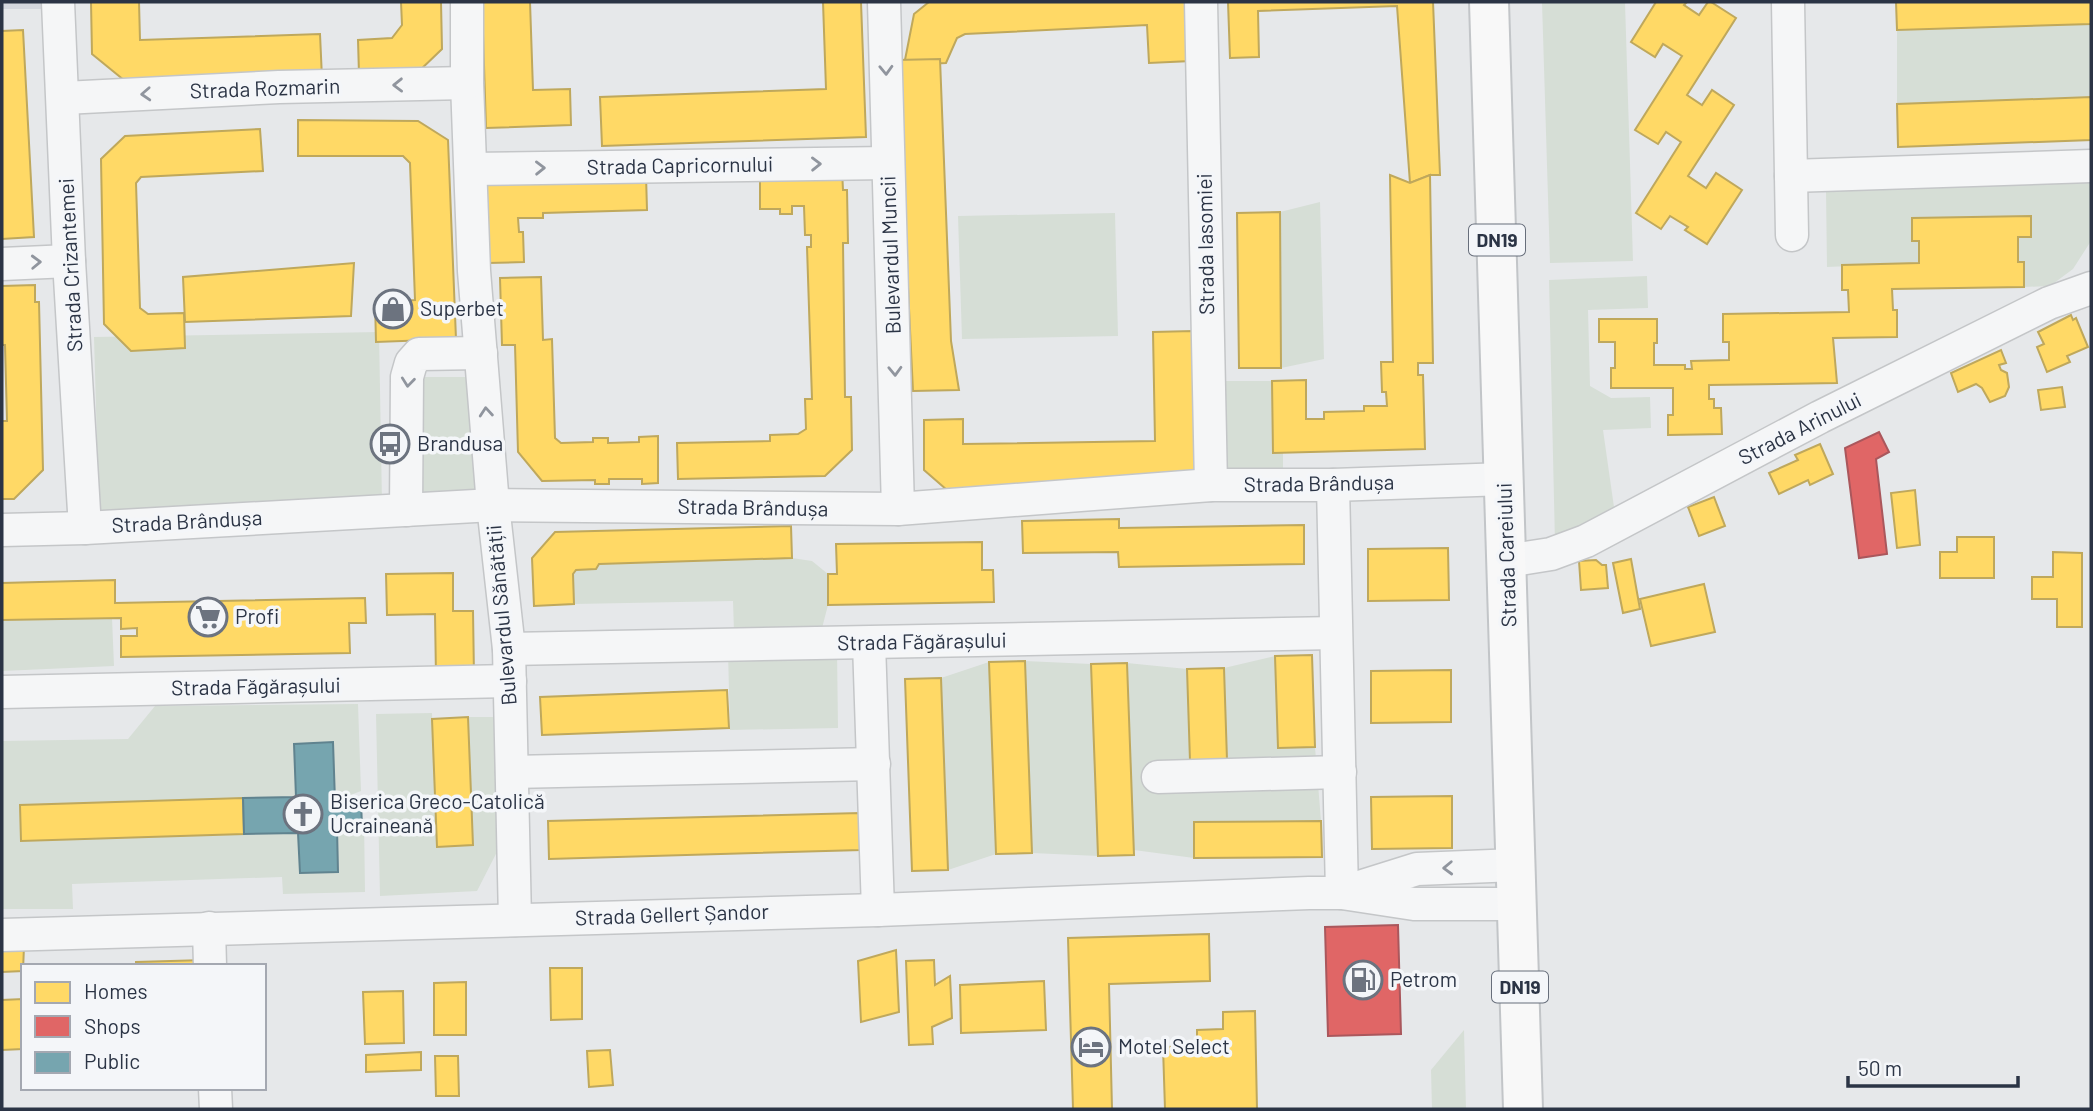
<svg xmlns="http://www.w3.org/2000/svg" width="2093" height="1111" font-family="Barlow,sans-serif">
<rect width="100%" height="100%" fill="#e6e8ea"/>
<!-- built -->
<rect fill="#d4d7dd" x="2" y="2" width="45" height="7"/>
<!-- green -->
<g fill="#d6ded6">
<path d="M1542,2H1625L1633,261L1550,263Z"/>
<path d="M2091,24V97L1897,104V30Z"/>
<path d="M2091,183V241L2073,269L2050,286L2024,287V263L2018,262V237L2031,236V217L1919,241V263L1827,267L1826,189Z"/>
<path d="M1320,202L1324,359L1281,368L1280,212Z"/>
<path d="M1115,213L1118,336L962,339L958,216Z"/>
<path d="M1647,276L1648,308L1588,310L1590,386L1611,398L1650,397L1651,428L1603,430L1615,514L1555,543L1549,280Z"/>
<path d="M379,332L382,504L99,515L94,337Z"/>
<path d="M424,377H471L477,492L423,498Z"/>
<path d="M1209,381H1272L1273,452H1283V471L1211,472Z"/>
<path d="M792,558L812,561L828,574V605L821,632H734L733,601L574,604L573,574L576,570L595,569L599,564Z"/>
<path d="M112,618L114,666L2,671V620Z"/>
<path d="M837,650L838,728L730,730L728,652Z"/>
<path d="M1275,656L1278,748L1315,747L1321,821L1194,822V858L1134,850L1127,663L1187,669L1190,761L1227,759L1224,668Z"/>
<path d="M1025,661L1091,664L1098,856L1032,853Z"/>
<path d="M989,662L996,854L948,870L941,678Z"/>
<path d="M358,704L361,791L335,801L333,743L294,744L296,797L21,805V841L298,833L300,873L338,872L337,828L362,827L364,819L365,892L283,894L282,877L72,884L73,909H2V741L128,739L155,706Z"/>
<path d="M432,713L437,847L473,845L468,717H497L499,848L477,891L380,896L376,714Z"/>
<path d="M1464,1030L1466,1109H1432L1431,1070Z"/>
</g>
<!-- homes -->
<g fill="#ffd966" stroke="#bfa85c" stroke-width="2">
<path d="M91,2H139L140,40L320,34L322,78L130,85L92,54Z"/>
<path d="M401,2H441L442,49L416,74H359L358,40L392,38L402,25Z"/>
<path d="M482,2H530L533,90L570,89L571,125L486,128Z"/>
<path d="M823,2H861L866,137L602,146L600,97L826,89Z"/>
<path d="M929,2H1188L1191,61L1149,63L1147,25L965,34L957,38L946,63L904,65L914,14Z"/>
<path d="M1228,2H1433L1440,175H1430L1410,183L1397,6L1258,11L1259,57L1230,58Z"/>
<path d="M1656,2H1687L1684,5L1699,15L1708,2H1711L1736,18L1687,95L1702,105L1712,90L1734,105L1688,176L1706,188L1716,173L1742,190L1707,244L1685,230L1688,227L1670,216L1661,229L1636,213L1681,142L1666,132L1658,144L1635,130L1682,56L1663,44L1655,57L1631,42Z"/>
<path d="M1896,2H2091V24L1897,30Z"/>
<path d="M23,30L34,237L2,239V31Z"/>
<path d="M940,59L951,341L959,390L913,391L897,60Z"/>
<path d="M2091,97V140L1898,147L1897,104Z"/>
<path d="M298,120L418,121L448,140L456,339L376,342L375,302L415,300L410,163L403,156H298Z"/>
<path d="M260,129L263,171L141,177L136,183L140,308L148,314L184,313L185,348L131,351L104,324L101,159L125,136Z"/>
<path d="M842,170L843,190H847L848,243H843L845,397H851L852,450L825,476L678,479L677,443L770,441V435L798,434L806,429L805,399H812L807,247H811V235H805L804,206H792V214H780V209H760V177Z"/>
<path d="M646,175L647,210L543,213V218H518L519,232H523L524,262L488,263L481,179Z"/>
<path d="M1390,175L1410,183L1430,175L1433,363H1418V375H1423L1425,449L1273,453L1272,381L1306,380V419H1324V412L1364,411V406H1387L1386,392H1382L1381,362H1393Z"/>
<path d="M1280,212L1281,368H1239L1237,213Z"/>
<path d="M2031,216V237H2018V262H2024V287L1892,289L1893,310H1897V337L1833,338L1837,383L1709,385V399H1714V408H1721L1722,434L1668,435V415H1673V388H1611V368H1615V342H1599V319H1657V343H1654V365H1685V369H1692L1691,361L1729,360V342H1723V314L1849,312L1848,290H1842V265L1919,263V241H1912V218Z"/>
<path d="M354,263L351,316L185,322L183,277Z"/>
<path d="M541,277L543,340L552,339L555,438L561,443L593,442V438H608V443L639,442V437L658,436V483L642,484V479H609V484H595V480L542,481L518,452L515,345H502L500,278Z"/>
<path d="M35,285V302H39L43,470L14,499H2V421H7L5,345H2V286Z"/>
<path d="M2071,315L2073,320L2076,318L2088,347L2067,356L2070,362L2047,372L2037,347L2044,344L2038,332Z"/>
<path d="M1193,331L1196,486L947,490L924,470V420L963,419V444L1155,441L1153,332Z"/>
<path d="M2001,350L2006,363L1999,365L2001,370L2007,373L2009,387L2005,396L1990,402L1982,388L1976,384L1958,392L1951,373Z"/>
<path d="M2062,387L2065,407L2041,410L2038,390Z"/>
<path d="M1820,444L1833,474L1810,485L1808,480L1779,494L1769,473L1798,460L1795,455Z"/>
<path d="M1915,490L1920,545L1897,548L1891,493Z"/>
<path d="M1714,497L1725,526L1699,536L1688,507Z"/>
<path d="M1119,519V528L1304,525V564L1119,567L1118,552L1023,553L1022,521Z"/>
<path d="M791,526L792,558L599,564L596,569L576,570L573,574L574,604L534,606L532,558L555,532Z"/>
<path d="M1957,537H1994V578H1940V552H1957Z"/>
<path d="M982,542V570H993L994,602L828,605V574H837L836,544Z"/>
<path d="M1448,548L1449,600L1368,601V549Z"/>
<path d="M2053,552L2082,553V627H2057V599H2032V577H2053Z"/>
<path d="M1631,559L1640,609L1623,613L1613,563Z"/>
<path d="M1596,560L1602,565H1606L1608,588L1581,590L1579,561Z"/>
<path d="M453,573V611H473L474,676L436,677L435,614L387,615L386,574Z"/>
<path d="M115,580V603L365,598L366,623H349L350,653L121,657V636H137V628L121,629V618L2,620V583Z"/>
<path d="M1704,584L1715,632L1651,646L1640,599Z"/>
<path d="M1312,655L1315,747L1278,748L1275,656Z"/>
<path d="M1025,661L1032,853L996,854L989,662Z"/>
<path d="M1127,663L1134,855L1098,856L1091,664Z"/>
<path d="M1224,668L1227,760L1190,761L1187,669Z"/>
<path d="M1451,670V722L1371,723V671Z"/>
<path d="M941,678L948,870L912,871L905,679Z"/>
<path d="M727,690L729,728L542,735L540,697Z"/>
<path d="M468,717L473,845L437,847L432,719Z"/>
<path d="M1452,796V848L1372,849L1371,797Z"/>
<path d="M243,798L244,834L21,841L20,805Z"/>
<path d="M860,813L861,850L549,859L548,821Z"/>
<path d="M1321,821L1322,857L1194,858V822Z"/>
<path d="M1209,934L1210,981L1109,984L1112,1109H1073L1068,938Z"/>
<path d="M24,946L23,971L2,972V947Z"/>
<path d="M896,950L899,1012L861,1022L858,961Z"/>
<path d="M205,960V966H136V962Z"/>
<path d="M934,960L935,985L950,976L952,1018L932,1027L933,1044L909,1045L906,961Z"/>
<path d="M550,968H582V1019L551,1020Z"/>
<path d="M1044,981L1046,1030L961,1033L960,985Z"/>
<path d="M466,982V1035H434V983Z"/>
<path d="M403,991L404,1043L365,1044L363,992Z"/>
<path d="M23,999V1049L2,1050V1000Z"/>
<path d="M1255,1011L1257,1109H1165L1163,1047L1197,1046V1030L1223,1029V1012Z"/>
<path d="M610,1050L613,1085L589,1087L587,1051Z"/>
<path d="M421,1052V1070L366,1072V1055Z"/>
<path d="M435,1056H458L459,1096H436Z"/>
</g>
<!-- shops -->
<g fill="#e06666" stroke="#aa575c" stroke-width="2">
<path d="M1879,432L1889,452L1876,459L1887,554L1859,558L1845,448Z"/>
<path d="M1398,925L1401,1034L1328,1036L1325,927Z"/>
</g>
<!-- public -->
<path fill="#76a5af" stroke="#60838f" stroke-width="2" d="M333,742L335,801L361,800L362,827L337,828L338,872L300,873L298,833L244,834L243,798L296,797L294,744Z"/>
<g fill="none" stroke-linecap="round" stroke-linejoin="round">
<defs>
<g id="minor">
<path d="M58,2L69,261L85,528"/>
<path d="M467,2V83L474,271L493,505L509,649L515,920"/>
<path d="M884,2L898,509"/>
<path d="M1201,2L1211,485"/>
<path d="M1788,2L1792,235"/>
<path d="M64,98L279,87L467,83"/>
<path d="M471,169L888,163"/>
<path d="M1791,176L2091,166"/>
<path d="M2,264L69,261"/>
<path d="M1333,485L1342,893"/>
<path d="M406,510L407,377L411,363L419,354L481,353"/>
<path d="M2,530L85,528L493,505L898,509L1211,485H1333L1505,479"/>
<path d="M1507,561L1551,554L1586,541L1820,417L2049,303L2091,288"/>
<path d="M869,643L878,910"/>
<path d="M509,649L1335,633"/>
<path d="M2,692L510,681"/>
<path d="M512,772L874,764"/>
<path d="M1158,777L1340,772"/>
<path d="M1350,890L1417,869L1516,865"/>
<path d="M209,928L210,966"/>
<path d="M2,935L878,910L1309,893H1342L1414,904H1517"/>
<path d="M215,1088L216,1109"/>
</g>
<path id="major" d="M1489,2L1523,1109"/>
</defs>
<!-- minor casing -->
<use href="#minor" stroke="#c4c6c8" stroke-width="35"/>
<!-- major casing -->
<use href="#major" stroke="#c2c5c8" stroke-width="42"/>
<!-- minor -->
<use href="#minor" stroke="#f5f6f7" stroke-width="32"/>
<!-- major -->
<use href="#major" stroke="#f8f8f8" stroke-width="38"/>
</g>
<!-- one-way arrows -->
<defs><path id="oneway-chevron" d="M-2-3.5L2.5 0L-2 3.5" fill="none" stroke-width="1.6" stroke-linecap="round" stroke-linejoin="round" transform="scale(1.75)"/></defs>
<g stroke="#90959e">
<use href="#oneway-chevron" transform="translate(886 70) rotate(88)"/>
<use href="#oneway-chevron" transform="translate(398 85) rotate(179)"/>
<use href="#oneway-chevron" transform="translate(146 94) rotate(177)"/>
<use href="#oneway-chevron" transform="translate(816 164) rotate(-1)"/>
<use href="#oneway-chevron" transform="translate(540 168) rotate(-1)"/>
<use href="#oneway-chevron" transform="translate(36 262) rotate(-2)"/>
<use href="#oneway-chevron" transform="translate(895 371) rotate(88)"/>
<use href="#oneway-chevron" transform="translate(408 382) rotate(96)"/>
<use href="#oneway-chevron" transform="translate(486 412) rotate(-95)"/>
<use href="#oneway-chevron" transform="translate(1448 868) rotate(178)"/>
</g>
<!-- icons -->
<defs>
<symbol id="shop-ring" viewBox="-11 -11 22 22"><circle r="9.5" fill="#f4f6f9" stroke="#6c737f" stroke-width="1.5"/><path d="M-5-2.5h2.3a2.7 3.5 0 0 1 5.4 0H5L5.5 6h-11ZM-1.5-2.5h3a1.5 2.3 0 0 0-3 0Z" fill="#6c737f"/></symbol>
<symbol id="bus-ring" viewBox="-11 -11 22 22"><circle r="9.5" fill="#f4f6f9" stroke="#6c737f" stroke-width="1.5"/><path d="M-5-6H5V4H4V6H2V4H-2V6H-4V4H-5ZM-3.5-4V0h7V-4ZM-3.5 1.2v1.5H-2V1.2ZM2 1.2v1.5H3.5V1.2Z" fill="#6c737f"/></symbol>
<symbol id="supermarket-ring" viewBox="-11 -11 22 22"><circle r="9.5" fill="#f4f6f9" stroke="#6c737f" stroke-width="1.5"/><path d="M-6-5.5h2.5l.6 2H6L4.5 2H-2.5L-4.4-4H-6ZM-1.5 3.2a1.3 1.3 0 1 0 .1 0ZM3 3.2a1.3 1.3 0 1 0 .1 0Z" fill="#6c737f"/></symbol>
<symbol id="church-ring" viewBox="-11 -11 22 22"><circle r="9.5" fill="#f4f6f9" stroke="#6c737f" stroke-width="1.5"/><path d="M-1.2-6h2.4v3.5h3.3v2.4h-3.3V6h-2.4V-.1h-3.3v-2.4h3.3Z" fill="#6c737f"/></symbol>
<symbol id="fuel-ring" viewBox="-11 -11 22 22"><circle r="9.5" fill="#f4f6f9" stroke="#6c737f" stroke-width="1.5"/><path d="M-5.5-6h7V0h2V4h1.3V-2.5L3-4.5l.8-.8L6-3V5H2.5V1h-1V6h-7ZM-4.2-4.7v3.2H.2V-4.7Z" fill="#6c737f"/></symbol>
<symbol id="hotel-ring" viewBox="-11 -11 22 22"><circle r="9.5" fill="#f4f6f9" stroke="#6c737f" stroke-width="1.5"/><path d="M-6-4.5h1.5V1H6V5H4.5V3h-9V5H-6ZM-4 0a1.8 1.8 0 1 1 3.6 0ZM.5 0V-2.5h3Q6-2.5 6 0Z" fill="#6c737f"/></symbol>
</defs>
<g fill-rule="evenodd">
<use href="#shop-ring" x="371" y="287" width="44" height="44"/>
<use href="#bus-ring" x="368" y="422" width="44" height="44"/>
<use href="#supermarket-ring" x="186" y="595" width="44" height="44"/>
<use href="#church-ring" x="281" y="792" width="44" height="44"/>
<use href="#fuel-ring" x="1341" y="958" width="44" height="44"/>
<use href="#hotel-ring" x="1069" y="1025" width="44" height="44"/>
</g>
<g text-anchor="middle" stroke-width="7" stroke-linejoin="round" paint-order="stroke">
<!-- shield labels -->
<g fill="#f4f6f9" stroke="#676e7b" stroke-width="2">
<rect x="1469" y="224.5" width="56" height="31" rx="5"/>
<rect x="1492" y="971.5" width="56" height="31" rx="5"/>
</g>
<g font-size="19" font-weight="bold" fill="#2b3445">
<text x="1497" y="247">DN19</text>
<text x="1520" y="994">DN19</text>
</g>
<!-- street labels -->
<g font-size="21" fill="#2b3445" stroke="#f4f6f9">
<text transform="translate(265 89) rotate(-2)" y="7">Strada Rozmarin</text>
<text transform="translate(680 166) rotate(-1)" y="7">Strada Capricornului</text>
<text transform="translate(1206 244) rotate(-91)" y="7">Strada Iasomiei</text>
<text transform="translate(891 255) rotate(-92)" y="7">Bulevardul Muncii</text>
<text transform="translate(71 265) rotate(-93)" y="7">Strada Crizantemei</text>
<text transform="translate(1800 429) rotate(-27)" y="7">Strada Arinului</text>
<text transform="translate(1319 484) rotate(-1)" y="7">Strada Brândușa</text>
<text transform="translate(753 508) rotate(1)" y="7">Strada Brândușa</text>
<text transform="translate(187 522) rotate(-3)" y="7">Strada Brândușa</text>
<text transform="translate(1507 555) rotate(-92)" y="7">Strada Careiului</text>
<text transform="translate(502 615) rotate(-95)" y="7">Bulevardul Sănătății</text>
<text transform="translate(922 642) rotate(-1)" y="7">Strada Făgărașului</text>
<text transform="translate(256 687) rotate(-1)" y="7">Strada Făgărașului</text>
<text transform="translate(672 915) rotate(-2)" y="7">Strada Gellert Șandor</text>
</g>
<!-- poi labels -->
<g font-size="21" fill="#2b3445" stroke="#f4f6f9" text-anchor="start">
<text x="420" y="316">Superbet</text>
<text x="417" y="451">Brandusa</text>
<text x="235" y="624">Profi</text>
<text x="330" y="809">Biserica Greco-Catolică<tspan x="330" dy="24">Ucraineană</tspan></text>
<text x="1390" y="987">Petrom</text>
<text x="1118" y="1054">Motel Select</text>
</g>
</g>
<!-- border -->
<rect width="2093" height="1111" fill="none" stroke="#2b3445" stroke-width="7"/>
<!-- legend -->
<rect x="21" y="964" width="245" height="126" fill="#f4f6f9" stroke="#a4a8b1" stroke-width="2"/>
<rect x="35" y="982" width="35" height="21" fill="#ffd966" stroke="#a4a8b1" stroke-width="2"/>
<text x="84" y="999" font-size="21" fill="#2b3445">Homes</text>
<rect x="35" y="1016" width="35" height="21" fill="#e06666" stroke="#a4a8b1" stroke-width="2"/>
<text x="84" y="1034" font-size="21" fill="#2b3445">Shops</text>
<rect x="35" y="1052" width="35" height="21" fill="#76a5af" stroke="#a4a8b1" stroke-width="2"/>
<text x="84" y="1069" font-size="21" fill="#2b3445">Public</text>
<!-- scale -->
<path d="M1848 1076v10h170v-10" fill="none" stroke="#2b3445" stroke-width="3.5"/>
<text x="1858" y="1076" font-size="21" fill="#2b3445" stroke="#f4f6f9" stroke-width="5" paint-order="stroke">50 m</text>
</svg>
